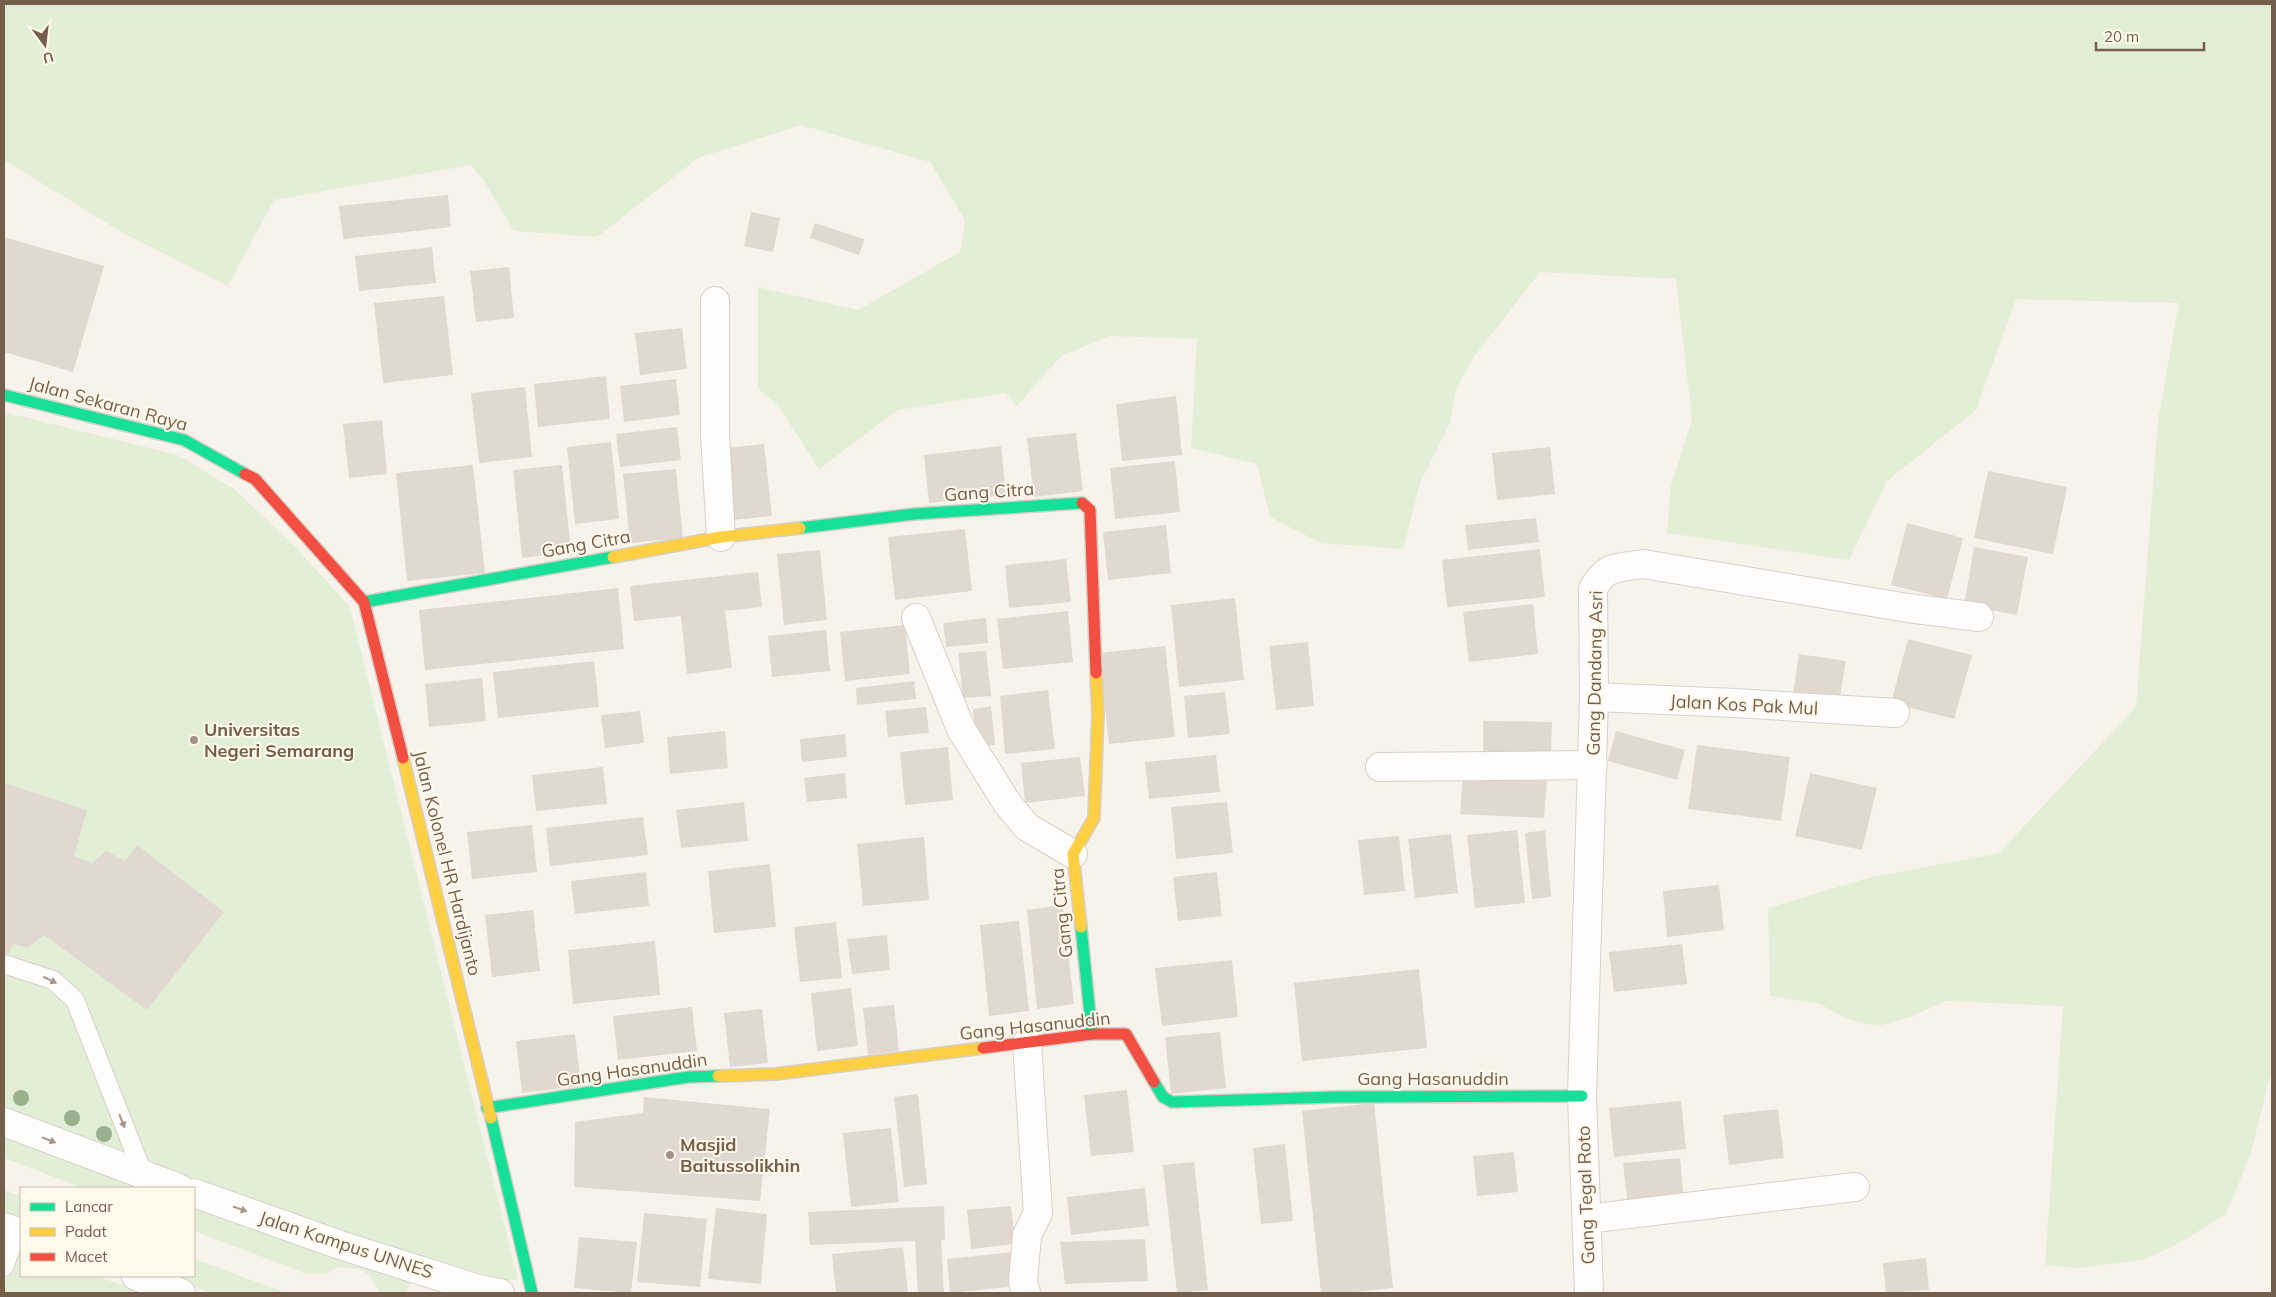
<svg xmlns="http://www.w3.org/2000/svg" width="2276" height="1297" font-family="Mulish,sans-serif">
<rect width="100%" height="100%" fill="#f7f3eb"/>
<!-- green -->
<g fill="#e2eed6">
<path d="M4,4H2272V1068L2251,1153L2226,1214L2176,1245L2142,1260L2079,1268L2045,1265L2063,1006L1945,1001L1913,1016L1878,1026L1847,1019L1820,1004L1770,996L1768,908L1868,878L1999,853L2136,707L2158,420L2179,303L2016,299L1976,410L1887,481L1849,560L1667,533L1671,485L1692,420L1676,279L1540,272L1473,358L1457,387L1450,423L1420,483L1403,549L1321,543L1270,517L1257,464L1191,448L1197,339L1110,336L1061,356L1017,406L1005,393L898,410L819,469L779,407L758,388V287L858,310L960,252L965,220L930,162L801,125L698,158L597,237L514,231L484,181L471,165L274,200L228,286L123,233L4,160Z"/>
<path d="M4,412L178,455L234,489L295,546L350,607L518,1279L508,1281L419,1255L149,1167L76,988L55,974L4,955Z"/>
<path d="M4,975L49,984L66,1004L129,1159L4,1110Z"/>
<path d="M4,1135L157,1188H83L4,1158Z"/>
<path d="M4,1190L21,1196V1220L4,1213Z"/>
<path d="M194,1201L412,1277L406,1293H380L370,1276L361,1269L338,1267L325,1274H307L194,1231Z"/>
<path d="M19,1248L21,1249V1276H96L145,1293H4V1284Z"/>
<path d="M194,1259L287,1293H211L166,1276H194Z"/>
</g>
<!-- building -->
<g fill="#e1d9d0">
<path d="M448,195L451,227L343,239L339,206Z"/>
<path d="M751,212L780,218L773,252L744,246Z"/>
<path d="M815,223L864,239L859,255L810,238Z"/>
<path d="M4,237L104,266L73,372L4,352Z"/>
<path d="M432,247L436,283L359,291L355,256Z"/>
<path d="M509,267L514,318L476,322L470,271Z"/>
<path d="M444,296L453,375L383,383L374,303Z"/>
<path d="M682,328L687,369L640,375L635,333Z"/>
<path d="M606,376L610,419L538,427L534,384Z"/>
<path d="M676,379L680,415L624,422L620,386Z"/>
<path d="M525,387L532,457L479,463L471,393Z"/>
<path d="M1176,396L1182,455L1122,461L1116,404Z"/>
<path d="M382,420L387,474L349,478L343,424Z"/>
<path d="M677,427L681,460L620,467L616,434Z"/>
<path d="M1076,433L1083,491L1034,497L1027,438Z"/>
<path d="M611,442L619,519L575,524L567,447Z"/>
<path d="M764,444L772,516L733,520L725,448Z"/>
<path d="M1001,446L1006,495L929,503L924,455Z"/>
<path d="M1550,447L1555,494L1497,500L1492,453Z"/>
<path d="M1175,461L1180,512L1115,519L1110,468Z"/>
<path d="M473,465L485,573L407,581L396,473Z"/>
<path d="M562,465L571,552L522,558L513,470Z"/>
<path d="M676,469L683,538L630,543L623,474Z"/>
<path d="M1988,471L2067,487L2053,554L1974,538Z"/>
<path d="M1536,518L1539,542L1468,550L1465,525Z"/>
<path d="M1907,523L1963,538L1947,599L1891,585Z"/>
<path d="M1166,525L1171,573L1108,580L1103,532Z"/>
<path d="M965,529L972,591L895,600L888,537Z"/>
<path d="M1974,547L2028,557L2017,615L1964,605Z"/>
<path d="M1540,549L1545,597L1447,607L1442,560Z"/>
<path d="M820,550L827,620L784,625L777,554Z"/>
<path d="M1066,559L1071,602L1009,608L1005,565Z"/>
<path d="M758,572L762,607L725,611L732,668L687,674L681,616L634,621L630,586Z"/>
<path d="M618,588L624,649L425,670L419,610Z"/>
<path d="M1235,598L1244,680L1179,687L1171,605Z"/>
<path d="M1533,604L1538,654L1469,662L1463,612Z"/>
<path d="M1068,611L1073,662L1003,669L997,619Z"/>
<path d="M986,618L988,643L946,647L943,623Z"/>
<path d="M905,625L910,674L845,681L840,632Z"/>
<path d="M826,630L830,671L772,677L768,636Z"/>
<path d="M1908,639L1972,655L1954,719L1891,703Z"/>
<path d="M1308,642L1314,706L1276,710L1269,646Z"/>
<path d="M1165,646L1175,737L1109,744L1099,653Z"/>
<path d="M986,651L991,696L963,698L958,653Z"/>
<path d="M1799,654L1846,661L1838,708L1792,700Z"/>
<path d="M594,661L599,707L498,718L493,672Z"/>
<path d="M482,678L486,721L429,727L425,684Z"/>
<path d="M914,681L916,699L857,705L856,688Z"/>
<path d="M1048,690L1055,749L1005,754L1000,696Z"/>
<path d="M1225,692L1230,734L1188,738L1184,696Z"/>
<path d="M991,706L995,745L977,747L973,709Z"/>
<path d="M926,707L929,733L888,737L885,711Z"/>
<path d="M640,711L644,743L605,748L601,715Z"/>
<path d="M1483,721L1552,722L1551,759L1483,758Z"/>
<path d="M725,731L728,768L670,774L667,737Z"/>
<path d="M1616,731L1685,750L1677,780L1608,761Z"/>
<path d="M845,734L847,757L802,762L800,739Z"/>
<path d="M1697,745L1790,757L1781,821L1688,809Z"/>
<path d="M948,747L953,800L905,805L900,752Z"/>
<path d="M1216,755L1220,792L1149,799L1145,762Z"/>
<path d="M1080,757L1085,796L1025,803L1021,763Z"/>
<path d="M603,767L607,804L536,811L532,775Z"/>
<path d="M845,773L847,798L807,802L804,778Z"/>
<path d="M1810,773L1877,788L1862,850L1795,836Z"/>
<path d="M1463,776L1547,781L1544,818L1460,814Z"/>
<path d="M4,783L87,810L74,856L92,863L106,851L125,861L137,845L224,912L147,1010L44,935L28,948L13,944L4,966Z"/>
<path d="M744,802L748,841L681,848L676,810Z"/>
<path d="M1227,802L1233,853L1176,859L1171,807Z"/>
<path d="M643,817L648,855L550,866L546,828Z"/>
<path d="M532,825L537,872L472,879L467,832Z"/>
<path d="M1517,830L1525,903L1475,908L1467,835Z"/>
<path d="M1545,830L1551,897L1532,899L1525,833Z"/>
<path d="M1451,834L1458,893L1415,898L1408,839Z"/>
<path d="M1399,836L1405,891L1364,895L1358,840Z"/>
<path d="M924,837L929,900L863,906L857,844Z"/>
<path d="M770,864L776,927L714,933L708,871Z"/>
<path d="M646,872L649,906L575,914L571,881Z"/>
<path d="M1217,872L1222,916L1178,921L1173,877Z"/>
<path d="M1719,885L1724,930L1667,937L1663,891Z"/>
<path d="M1063,905L1074,1004L1037,1009L1027,910Z"/>
<path d="M533,910L540,971L492,977L485,915Z"/>
<path d="M1019,921L1029,1011L989,1016L980,925Z"/>
<path d="M836,922L842,978L800,982L794,927Z"/>
<path d="M887,935L890,970L852,974L847,939Z"/>
<path d="M655,941L660,995L573,1004L568,950Z"/>
<path d="M1682,944L1687,984L1614,992L1609,952Z"/>
<path d="M1232,960L1238,1017L1162,1026L1155,968Z"/>
<path d="M1419,969L1427,1048L1302,1061L1294,983Z"/>
<path d="M851,988L858,1046L817,1051L811,993Z"/>
<path d="M894,1005L899,1051L868,1055L863,1008Z"/>
<path d="M692,1007L697,1051L618,1060L613,1016Z"/>
<path d="M762,1009L768,1063L730,1067L724,1013Z"/>
<path d="M1220,1032L1226,1088L1171,1094L1165,1037Z"/>
<path d="M575,1034L581,1086L522,1093L516,1041Z"/>
<path d="M1127,1090L1134,1152L1091,1156L1084,1095Z"/>
<path d="M918,1094L927,1184L904,1187L894,1097Z"/>
<path d="M644,1097L770,1109L760,1201L574,1187L575,1122L643,1113Z"/>
<path d="M1681,1101L1686,1149L1614,1157L1609,1108Z"/>
<path d="M1374,1103L1393,1288L1345,1293H1321L1302,1111Z"/>
<path d="M1778,1109L1784,1158L1729,1165L1723,1115Z"/>
<path d="M891,1128L899,1202L851,1207L843,1133Z"/>
<path d="M1285,1144L1293,1221L1261,1224L1253,1148Z"/>
<path d="M1514,1152L1518,1192L1477,1196L1473,1156Z"/>
<path d="M1680,1158L1684,1202L1628,1208L1623,1163Z"/>
<path d="M1194,1162L1208,1290L1177,1293L1163,1165Z"/>
<path d="M1145,1188L1149,1226L1071,1235L1067,1197Z"/>
<path d="M944,1206L945,1240H941L944,1293H918L915,1241L810,1245L808,1212Z"/>
<path d="M1011,1206L1015,1244L971,1249L967,1210Z"/>
<path d="M716,1208L767,1214L761,1284L708,1279Z"/>
<path d="M644,1213L707,1219L700,1287L637,1282Z"/>
<path d="M579,1237L637,1242L631,1293L574,1288Z"/>
<path d="M1145,1239L1148,1281L1065,1284L1060,1242Z"/>
<path d="M903,1247L908,1293H836L832,1254Z"/>
<path d="M1014,1252L1018,1286L950,1293L947,1259Z"/>
<path d="M1926,1258L1929,1290L1886,1293L1883,1263Z"/>
</g>
<g fill="none" stroke-linecap="round" stroke-linejoin="round">
<defs>
<g id="lane">
<path d="M4,964L53,980L75,1000L144,1176"/>
<path d="M4,1267L17,1232"/>
</g>
<g id="street">
<path d="M715,301V434L721,537"/>
<path d="M916,618L961,729L1007,803L1027,827L1073,854"/>
<path d="M1594,697L1735,703L1895,713"/>
<path d="M1380,767L1593,765"/>
<path d="M4,1122L179,1188"/>
<path d="M194,1193L340,1245L479,1289L500,1293"/>
<path d="M1587,1219L1855,1187"/>
<path d="M4,1227L21,1233"/>
<path d="M136,1276L181,1293"/>
<path d="M1026,1293L1023,1282L1027,1235L1038,1213L1027,1043"/>
<path d="M1589,1293L1582,1096L1594,697L1593,589C1605,565 1618,568 1643,564L1908,608L1979,617"/>
</g>
<g id="fast">
<path d="M4,395L184,440L245,474"/>
<path d="M800,528L914,514L1082,503"/>
<path d="M364,602L613,557"/>
<path d="M1081,927L1092,1034"/>
<path d="M1154,1082L1163,1097L1172,1102L1334,1097L1582,1096"/>
<path d="M487,1108L688,1077L718,1076"/>
<path d="M491,1118L532,1293"/>
</g>
<g id="slow">
<path d="M613,557L721,537L800,528"/>
<path d="M403,758L491,1118"/>
<path d="M1081,927L1073,854L1094,818L1098,713L1096,673"/>
<path d="M718,1076L776,1074L983,1048"/>
</g>
<g id="jam">
<path d="M245,474L255,479L364,602L403,758"/>
<path d="M1082,503L1090,510L1096,673"/>
<path d="M983,1048L1092,1034H1126L1154,1082"/>
</g>
</defs>
<!-- lane casing -->
<use href="#lane" stroke="#d6d0c9" stroke-width="20"/>
<!-- street casing -->
<use href="#street" stroke="#d6d0c9" stroke-width="30"/>
<!-- fast casing -->
<use href="#fast" stroke="#d5cfc6" stroke-width="14"/>
<!-- slow casing -->
<use href="#slow" stroke="#d5cfc6" stroke-width="14"/>
<!-- jam casing -->
<use href="#jam" stroke="#d5cfc6" stroke-width="14"/>
<!-- lane -->
<use href="#lane" stroke="#fefdfc" stroke-width="18"/>
<!-- street -->
<use href="#street" stroke="#fefdfc" stroke-width="28"/>
<!-- fast -->
<use href="#fast" stroke="#16e098" stroke-width="11"/>
<!-- slow -->
<use href="#slow" stroke="#ffcf43" stroke-width="11"/>
<!-- jam -->
<use href="#jam" stroke="#f24e42" stroke-width="11"/>
</g>
<!-- trees -->
<g fill="#9ab18e">
<circle cx="21" cy="1098" r="8"/>
<circle cx="72" cy="1118" r="8"/>
<circle cx="104" cy="1134" r="8"/>
</g>
<!-- one-way arrows -->
<defs><path id="oneway-solid" d="M-6-.8H1V-3.2L6.5 0L1 3.2V.8H-6Z" transform="scale(1.25)"/></defs>
<g fill="#a59689">
<use href="#oneway-solid" transform="translate(50 980) rotate(26)"/>
<use href="#oneway-solid" transform="translate(122 1121) rotate(68)"/>
<use href="#oneway-solid" transform="translate(49 1140) rotate(21)"/>
<use href="#oneway-solid" transform="translate(240 1209) rotate(19)"/>
</g>
<!-- markers -->
<g fill="#a29283" stroke="#fff9ec" stroke-width="2">
<circle cx="194" cy="740" r="5"/>
<circle cx="670" cy="1155" r="5"/>
</g>
<g text-anchor="middle" stroke-width="4" stroke-linejoin="round" paint-order="stroke">
<!-- street labels -->
<g font-size="18" fill="#755e4b" stroke="#fff9ec">
<text transform="translate(108 404) rotate(15)" y="6">Jalan Sekaran Raya</text>
<text transform="translate(989 492) rotate(-4)" y="6">Gang Citra</text>
<text transform="translate(586 544) rotate(-10)" y="6">Gang Citra</text>
<text transform="translate(1595 673) rotate(-89)" y="6">Gang Dandang Asri</text>
<text transform="translate(1744 705) rotate(3)" y="6">Jalan Kos Pak Mul</text>
<text transform="translate(447 863) rotate(76)" y="6">Jalan Kolonel HR Hardijanto</text>
<text transform="translate(1062 913) rotate(-96)" y="6">Gang Citra</text>
<text transform="translate(1035 1026) rotate(-6)" y="6">Gang Hasanuddin</text>
<text transform="translate(632 1070) rotate(-8)" y="6">Gang Hasanuddin</text>
<text x="1433" y="1085">Gang Hasanuddin</text>
<text transform="translate(1586 1195) rotate(-92)" y="6">Gang Tegal Roto</text>
<text transform="translate(346 1245) rotate(18)" y="6">Jalan Kampus UNNES</text>
</g>
<!-- poi labels -->
<g font-size="18" font-weight="bold" fill="#755e4b" stroke="#fff9ec" text-anchor="start">
<text x="204" y="736">Universitas<tspan x="204" dy="21">Negeri Semarang</tspan></text>
<text x="680" y="1151">Masjid<tspan x="680" dy="21">Baitussolikhin</tspan></text>
</g>
</g>
<!-- border -->
<rect width="2276" height="1297" fill="none" stroke="#755e4b" stroke-width="10"/>
<!-- legend -->
<rect x="20" y="1187" width="175" height="90" fill="#fff9ec" stroke="#c8bbac"/>
<rect x="30" y="1203" width="25" height="8" fill="#16e098" stroke="#c8bbac"/>
<text x="65" y="1212" font-size="15" fill="#755e4b">Lancar</text>
<rect x="30" y="1228" width="25" height="8" fill="#ffcf43" stroke="#c8bbac"/>
<text x="65" y="1237" font-size="15" fill="#755e4b">Padat</text>
<rect x="30" y="1253" width="25" height="8" fill="#f24e42" stroke="#c8bbac"/>
<text x="65" y="1262" font-size="15" fill="#755e4b">Macet</text>
<!-- north arrow -->
<g transform="translate(45 45) rotate(165)" stroke="#fff9ec" stroke-width="4" paint-order="stroke">
<path d="M0-4L9 19L0 12L-9 19Z" fill="#755e4b"/>
<text y="-8" font-size="14" font-weight="bold" text-anchor="middle" fill="#755e4b">U</text>
</g>
<!-- scale -->
<path d="M2096 42v8h108v-8" fill="none" stroke="#755e4b" stroke-width="2.5"/>
<text x="2104" y="42" font-size="15" fill="#755e4b" stroke="#fff9ec" stroke-width="4" paint-order="stroke">20 m</text>
</svg>
